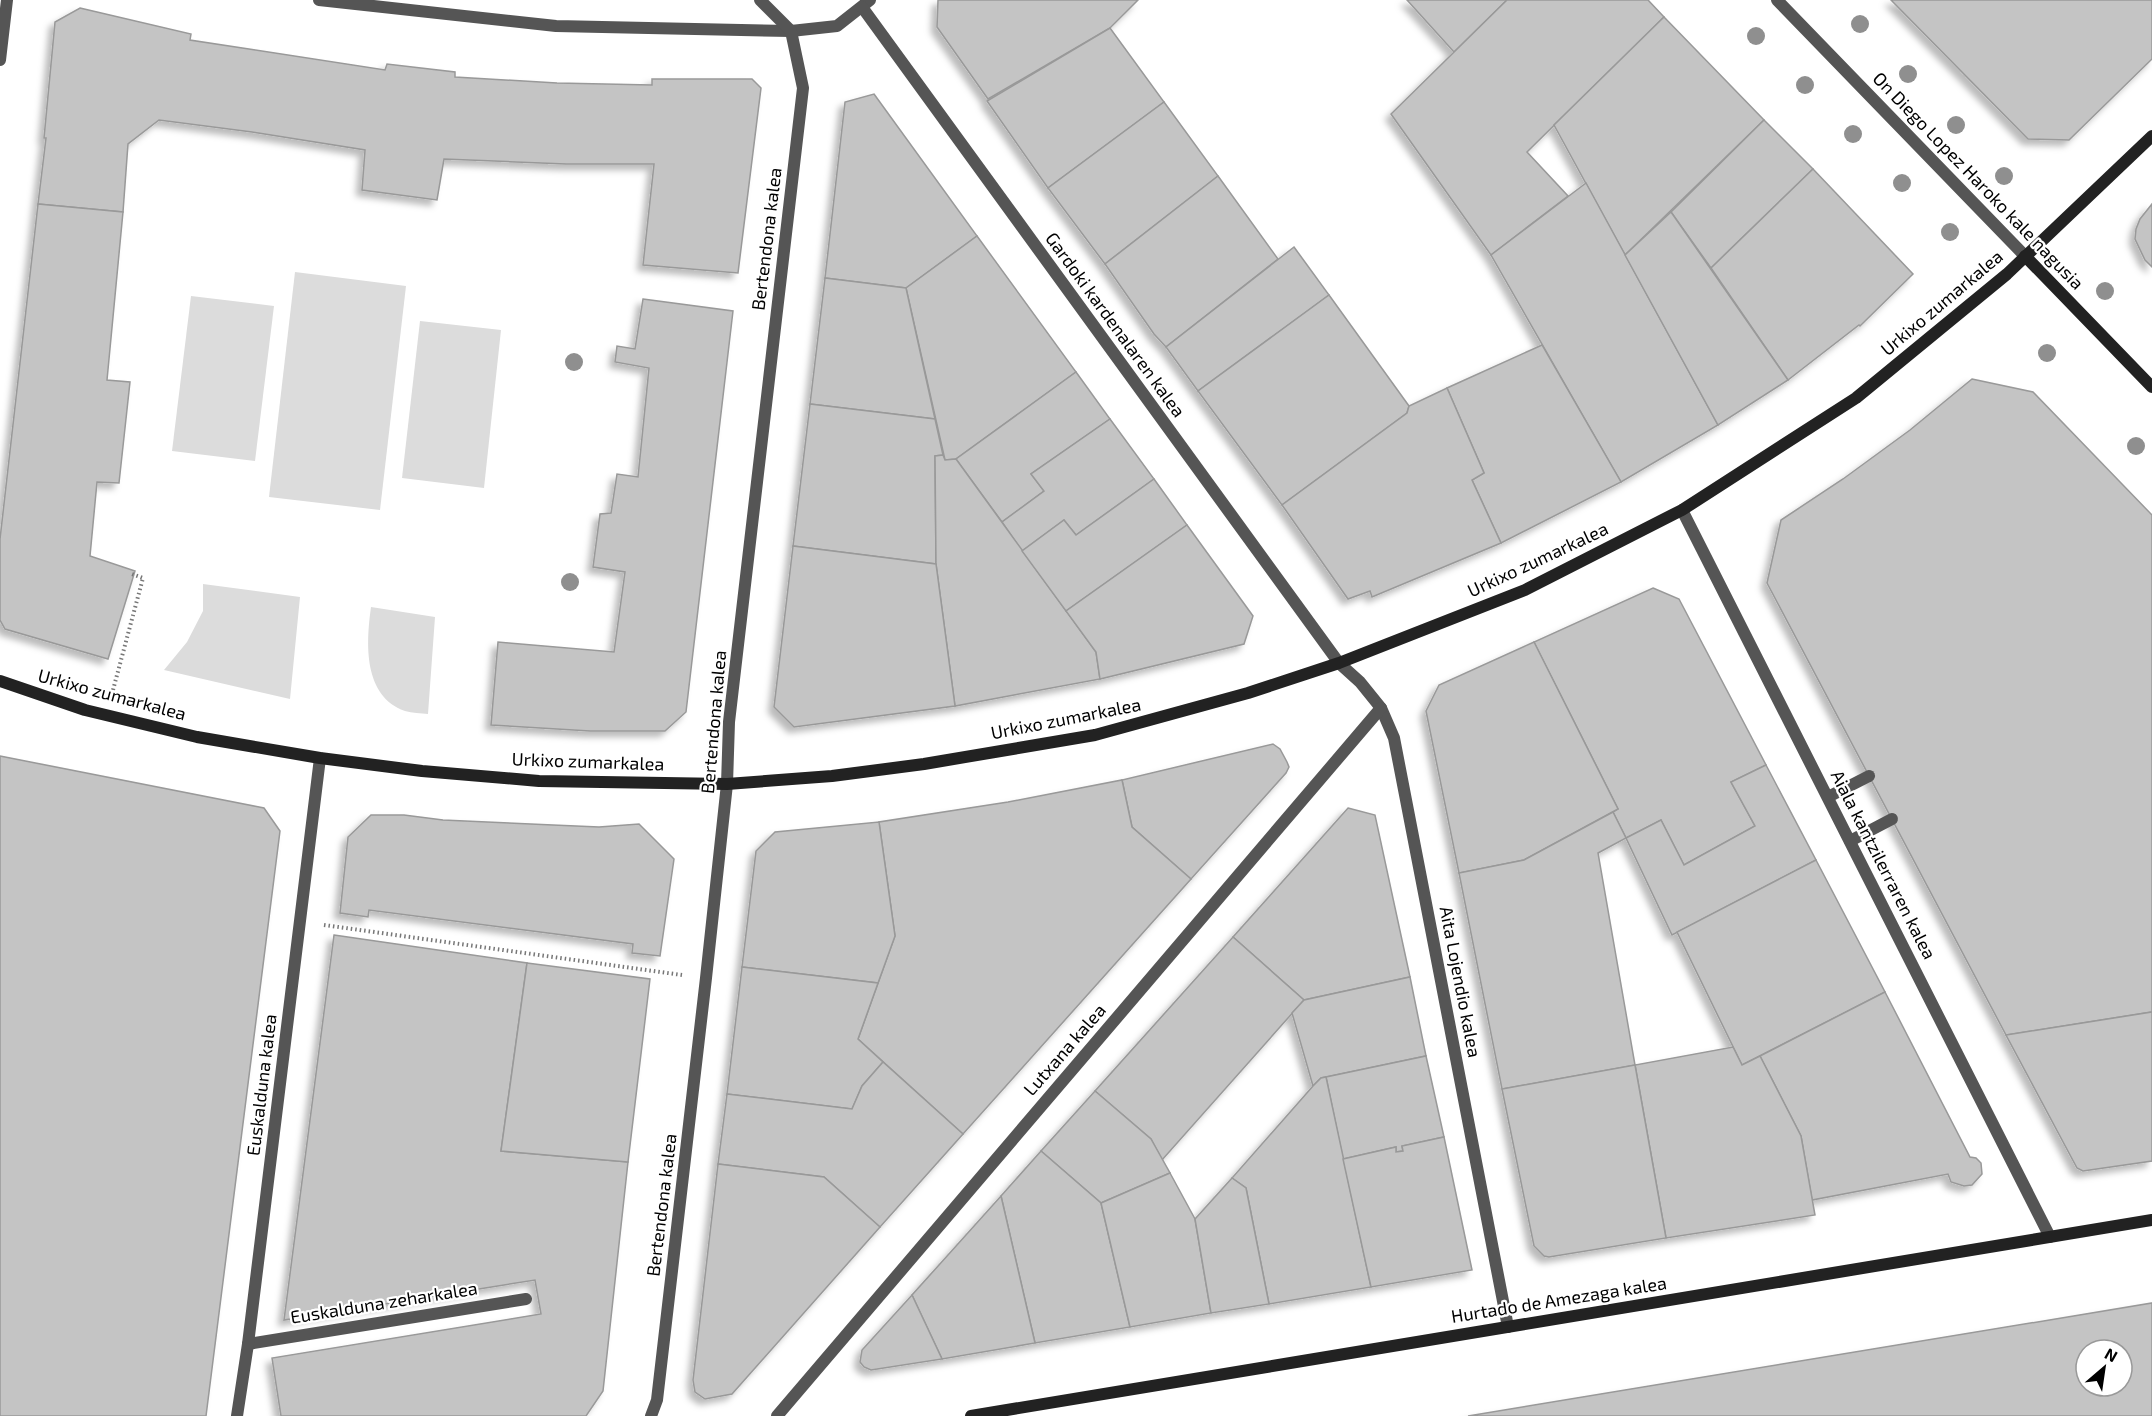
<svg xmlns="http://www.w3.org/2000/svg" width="2152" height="1416" font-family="'Exo 2',sans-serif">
<defs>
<filter id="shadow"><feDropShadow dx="-5.5" dy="5.5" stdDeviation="3" flood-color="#0004"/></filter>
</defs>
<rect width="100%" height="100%" fill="#fff"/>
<!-- green -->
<g fill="#dcdcdc">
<path d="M295,272L406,286L380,510L269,497Z"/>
<path d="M191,296L274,306L255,461L172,451Z"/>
<path d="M420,321L501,330L484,488L402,478Z"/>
<path d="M203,584L300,597L290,699L164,670L187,642L203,611Z"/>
<path d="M371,607L435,617L428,714C421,713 412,713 405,711C363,696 366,643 371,607Z"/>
</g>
<!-- building -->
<g fill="#c4c4c4" stroke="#999" stroke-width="1.5" fill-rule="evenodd" filter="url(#shadow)">
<path d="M938,0H1138L1110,28L988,99L937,27Z"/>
<path d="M1407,0H1507L1454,52Z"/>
<path d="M1507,0H1648L1664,17L1527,152L1568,196L1491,255L1391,114Z"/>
<path d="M1891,0H2152V59L2069,140L2028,139Z"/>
<path d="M80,8L191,34L190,40L385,70L387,64L455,72V77L557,83L652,85V79H752L761,88L738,273L643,265L654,164H566L444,159L437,200L362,190L365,150L252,132L159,120L128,144L123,212L38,204L46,138H44L55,22Z"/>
<path d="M1664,17L1764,120L1625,255L1554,125Z"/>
<path d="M1110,28L1164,102L1048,188L987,101Z"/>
<path d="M874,94L977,236L906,288L825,278L845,102Z"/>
<path d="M1164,102L1218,176L1105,264L1048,188Z"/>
<path d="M1764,120L1813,169L1711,268L1671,212Z"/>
<path d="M1813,169L1913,274L1860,326L1859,325L1788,380L1711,268Z"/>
<path d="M1218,176L1278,259L1166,347L1154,334L1105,264Z"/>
<path d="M1586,183L1718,425L1621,482L1491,255Z"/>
<path d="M38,204L123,212L107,380L130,382L119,483L97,482L90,556L135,571L108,659L5,629L0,620V539Z"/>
<path d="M2152,204V267L2145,260L2135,239L2136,229L2140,219Z"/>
<path d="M1671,212L1788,380L1718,425L1625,255Z"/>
<path d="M977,236L1076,372L956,459L945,460L906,288Z"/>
<path d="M1294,247L1329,295L1198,391L1166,347Z"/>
<path d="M825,278L906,288L935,419L810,404Z"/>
<path d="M1329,295L1409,406L1407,413L1282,505L1198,391Z"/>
<path d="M643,299L733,311L686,712L665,731H590L491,725L498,642L614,652L625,572L593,567L600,514L611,513L617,474L638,477L649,368L615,362L617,346L635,349Z"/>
<path d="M1542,345L1621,482L1501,543L1472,480L1484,473L1447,388Z"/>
<path d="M1076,372L1110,419L1031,474L1044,491L1002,522L956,459Z"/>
<path d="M1972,379L2033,392L2152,515V1012L2006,1035L1767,583L1781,520L1843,479L1910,430Z"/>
<path d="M1447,388L1484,473L1472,480L1501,543L1372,597L1370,591L1348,599L1282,505L1407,413L1409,406Z"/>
<path d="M810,404L935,419L943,455L935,456L936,564L793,546Z"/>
<path d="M1110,419L1154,479L1076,535L1064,520L1022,551L1002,522L1044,491L1031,474Z"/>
<path d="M943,455L945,460L956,459L1096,652L1100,679L955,706L936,564L935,456Z"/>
<path d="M1154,479L1187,525L1066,611L1022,551L1064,520L1076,535Z"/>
<path d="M1187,525L1253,616L1244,644L1100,679L1096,652L1066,611Z"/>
<path d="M793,546L936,564L955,706L794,727L774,707Z"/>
<path d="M1653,588L1679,599L1766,765L1731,782L1755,826L1684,865L1661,820L1626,838L1613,812L1618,809L1534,642Z"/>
<path d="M1534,642L1618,809L1524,860L1459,873L1426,711L1439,685Z"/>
<path d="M1273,744L1280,749L1287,762L1289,767L1286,773L1191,879L1132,827L1122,780Z"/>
<path d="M0,756L264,808L280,831L206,1416H0Z"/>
<path d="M1766,765L1816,860L1672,935L1626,838L1661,820L1684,865L1755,826L1731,782Z"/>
<path d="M1122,780L1132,827L1191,879L963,1134L858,1039L895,936L879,822L1008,802Z"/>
<path d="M1348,808L1375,815L1410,977L1304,1000L1233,937Z"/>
<path d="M1613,812L1626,838L1598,853L1635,1065L1502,1089L1459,873L1524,860Z"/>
<path d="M371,815H404L443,820L553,825L599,827L639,824L674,859L660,956L632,953L633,944L369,910L368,917L340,913L348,837Z"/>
<path d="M879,822L895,936L878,983L742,967L756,851L775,832Z"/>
<path d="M1816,860L1885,992L1742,1065L1677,932Z"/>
<path d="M334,935L527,963L501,1151L628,1162L603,1391L586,1416H281L272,1358L541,1314L535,1280L284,1320Z"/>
<path d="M1233,937L1304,1000L1162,1160L1151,1139L1095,1091Z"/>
<path d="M527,963L650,979L628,1162L501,1151Z"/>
<path d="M742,967L878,983L858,1039L883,1062L862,1086L852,1109L727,1094Z"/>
<path d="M1410,977L1426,1056L1321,1078L1313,1086L1292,1013L1304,1000Z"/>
<path d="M1885,992L1970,1157L1976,1158L1981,1163L1982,1174L1972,1185L1964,1186L1951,1182L1948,1174L1812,1200L1801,1136L1760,1056Z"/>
<path d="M2152,1012V1161L2083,1171L2077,1168L2006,1035Z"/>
<path d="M1733,1047L1742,1065L1760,1056L1801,1136L1815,1215L1666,1238L1635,1065Z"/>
<path d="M1426,1056L1444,1137L1402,1146L1403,1151L1396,1152V1147L1343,1159L1326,1077Z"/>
<path d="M883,1062L963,1134L880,1227L824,1177L718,1164L727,1094L852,1109L862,1086Z"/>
<path d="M1635,1065L1666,1238L1549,1257L1544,1256L1534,1246L1502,1089Z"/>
<path d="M1326,1077L1371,1287L1269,1304L1246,1188L1232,1178L1313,1086L1321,1078Z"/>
<path d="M1095,1091L1151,1139L1170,1173L1101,1203L1041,1151Z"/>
<path d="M1444,1137L1472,1270L1371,1287L1343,1159L1396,1147V1152L1403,1151L1402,1146Z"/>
<path d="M1041,1151L1101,1203L1130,1327L1035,1343L1001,1196Z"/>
<path d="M718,1164L824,1177L880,1227L732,1394L705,1399L695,1392L693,1380Z"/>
<path d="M1170,1173L1195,1219L1211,1313L1130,1327L1101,1203Z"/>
<path d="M1232,1178L1246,1188L1269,1304L1211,1313L1195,1219Z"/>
<path d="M1001,1196L1035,1343L942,1359L912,1295Z"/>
<path d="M912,1295L942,1359L871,1370L864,1367L860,1362L862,1350Z"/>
<path d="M2152,1303V1416H1468ZM2086,1350H2122V1386H2086Z"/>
</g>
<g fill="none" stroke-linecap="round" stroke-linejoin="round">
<!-- path -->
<g stroke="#777" stroke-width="4" stroke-dasharray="1.5 3" stroke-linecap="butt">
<path d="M113,690L143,578L132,574"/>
<path d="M324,925L682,975"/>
</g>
<!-- lane -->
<g stroke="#555" stroke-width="12">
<path d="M1828,797L1869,776"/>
<path d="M1850,841L1892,819"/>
</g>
<!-- street -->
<g stroke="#555" stroke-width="12">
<path d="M319,0L556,26L791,31L837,26L870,0"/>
<path d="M1777,0L2025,256"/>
<path d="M862,7L1339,663L1360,682L1381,708L1394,738L1508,1327"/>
<path d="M0,60L7,0"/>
<path d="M1682,510L2050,1237"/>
<path d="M248,1344L526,1299"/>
<path d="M237,1416L248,1344L320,758"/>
<path d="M651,1416L657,1400L706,978L727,784L729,722L803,88L791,31L760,0"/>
<path d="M777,1416L1381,708"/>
</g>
<!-- secondary -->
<g stroke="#222" stroke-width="12">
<path d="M2025,256L2152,387"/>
<path d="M0,681L85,710L197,737L320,758L422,771L539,781L727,784L832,776L924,764L1095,735L1248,693L1339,663L1525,590L1682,510L1856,398L2007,274L2152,136"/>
<path d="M971,1416L2152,1220"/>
</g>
</g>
<!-- trees -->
<g fill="#8f8f8f">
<circle cx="1860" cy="24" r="9"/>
<circle cx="1756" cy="36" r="9"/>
<circle cx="1908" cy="74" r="9"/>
<circle cx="1805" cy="85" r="9"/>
<circle cx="1956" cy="125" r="9"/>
<circle cx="1853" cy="134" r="9"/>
<circle cx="2004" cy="176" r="9"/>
<circle cx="1902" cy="183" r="9"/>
<circle cx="1950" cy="232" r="9"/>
<circle cx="2105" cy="291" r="9"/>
<circle cx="2047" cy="353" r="9"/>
<circle cx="574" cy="362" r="9"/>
<circle cx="2136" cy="446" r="9"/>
<circle cx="570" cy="582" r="9"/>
</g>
<g text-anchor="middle" stroke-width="4.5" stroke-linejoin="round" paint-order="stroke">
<!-- street labels -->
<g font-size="18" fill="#000" stroke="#fff">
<text transform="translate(1978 181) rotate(46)" y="6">On Diego Lopez Haroko kale nagusia</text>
<text transform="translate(767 239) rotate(-83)" y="6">Bertendona kalea</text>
<text transform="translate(1942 303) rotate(-40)" y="6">Urkixo zumarkalea</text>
<text transform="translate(1115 325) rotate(54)" y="6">Gardoki kardenalaren kalea</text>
<text transform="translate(1538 560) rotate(-25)" y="6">Urkixo zumarkalea</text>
<text transform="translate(112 695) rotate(15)" y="6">Urkixo zumarkalea</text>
<text transform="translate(1066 719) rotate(-11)" y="6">Urkixo zumarkalea</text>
<text transform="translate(714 722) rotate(-85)" y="6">Bertendona kalea</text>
<text transform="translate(588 762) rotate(2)" y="6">Urkixo zumarkalea</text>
<text transform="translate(1883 865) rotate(63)" y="6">Aiala kantzilerraren kalea</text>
<text transform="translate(1460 982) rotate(79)" y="6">Aita Lojendio kalea</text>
<text transform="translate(1065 1050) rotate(-49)" y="6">Lutxana kalea</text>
<text transform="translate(262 1085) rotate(-83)" y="6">Euskalduna kalea</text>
<text transform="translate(662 1205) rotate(-83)" y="6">Bertendona kalea</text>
<text transform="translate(1559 1300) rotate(-9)" y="6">Hurtado de Amezaga kalea</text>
<text transform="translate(384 1303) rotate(-9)" y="6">Euskalduna zeharkalea</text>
</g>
</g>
<!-- north arrow -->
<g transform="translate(2104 1368) rotate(29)"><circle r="28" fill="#ffffff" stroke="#999999" stroke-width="1.5"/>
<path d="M0-4.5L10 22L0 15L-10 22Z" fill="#000000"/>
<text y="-9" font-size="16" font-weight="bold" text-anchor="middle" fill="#000000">N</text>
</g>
</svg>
